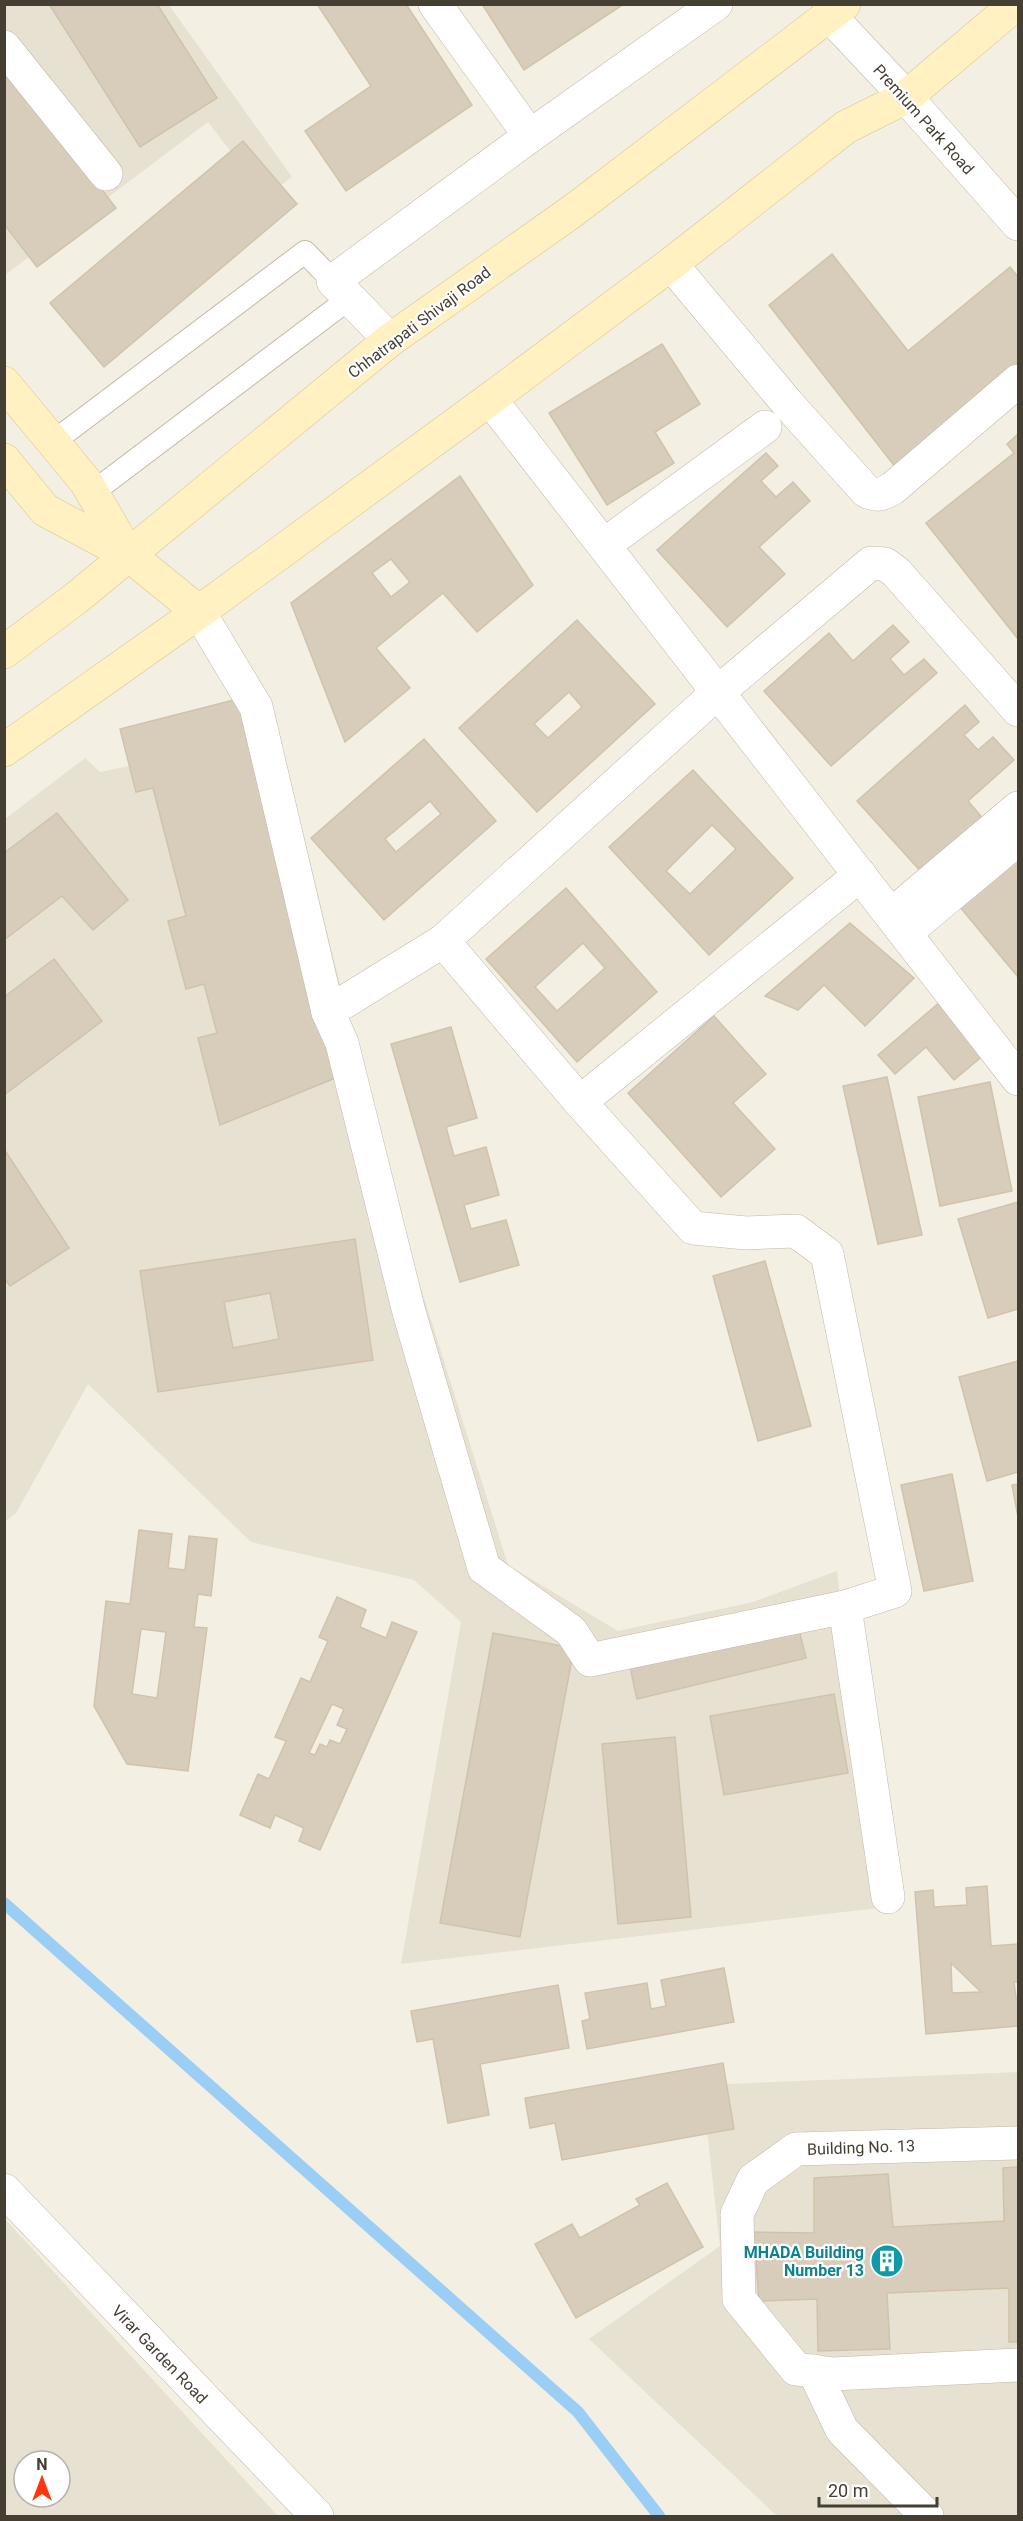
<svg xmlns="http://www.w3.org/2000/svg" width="1023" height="2521" font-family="Roboto,sans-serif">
<rect width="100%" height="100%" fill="#f3efe3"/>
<!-- residential -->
<g fill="#e7e1d1" fill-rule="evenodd">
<path d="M5,5H169L292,177L266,197L208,122L5,275Z"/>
<path d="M279,735L366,1091L405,1237L508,1565L618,1631L753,1602L837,1571L878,1908L401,1964L461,1622L414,1580L251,1542L88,1384L16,1513L5,1522V819L85,758L100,772Z"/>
<path d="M1018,2072V2516H777L589,2339L720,2246L702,2085Z"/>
<path d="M4,2219H5L278,2516H5ZM24,2461H60V2497H24Z"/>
</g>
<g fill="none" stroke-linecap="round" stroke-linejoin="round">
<!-- stream -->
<path stroke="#9bcef5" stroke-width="12" d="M4,1903L578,2412L659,2516"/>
</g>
<!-- building -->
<g fill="#d8cdbb" stroke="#d0c3ab" stroke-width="1.5" fill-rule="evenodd">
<path d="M49,4H157L217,98L140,147Z"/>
<path d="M317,4H406L472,105L346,191L305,131L371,86Z"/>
<path d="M482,4H624L524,70Z"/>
<path d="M4,61L116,208L37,267L4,224Z"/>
<path d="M243,141L297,204L104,367L50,303Z"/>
<path d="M832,254L908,351L1010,267L1018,277V363L896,468L769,305Z"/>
<path d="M662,344L700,404L655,432L674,463L607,505L549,413Z"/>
<path d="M1018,434V639L926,523L1014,453L1007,444Z"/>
<path d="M766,453L778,466L761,481L776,497L793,482L810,501L759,547L785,574L727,627L657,550Z"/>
<path d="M460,476L533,585L477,632L443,593L376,648L410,688L345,742L291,603ZM391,559L410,582L391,597L372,573Z"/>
<path d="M577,620L655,704L537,812L459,728ZM569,692L582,707L548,738L534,724Z"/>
<path d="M893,625L909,642L890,659L904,675L924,659L937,673L831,766L764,691L829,633L853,661Z"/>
<path d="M238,699L338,1077L220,1125L198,1038L217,1033L204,984L186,989L168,921L186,916L153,788L136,792L120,729Z"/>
<path d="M965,705L979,722L964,735L978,750L993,737L1014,760L968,801L985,821L924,875L857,801Z"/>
<path d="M424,739L496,821L384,920L311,838ZM430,801L441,814L396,852L385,839Z"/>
<path d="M693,770L793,878L709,955L609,847ZM712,825L736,849L690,894L666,871Z"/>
<path d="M57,813L128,900L93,930L62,896L4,940V853Z"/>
<path d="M1018,859V977L960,907Z"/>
<path d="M566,888L657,992L577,1062L486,959ZM583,943L605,968L557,1011L535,987Z"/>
<path d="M850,923L914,978L865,1026L824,985L798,1010L765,996Z"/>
<path d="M54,959L102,1021L4,1095V997Z"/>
<path d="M940,1002L985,1054L954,1080L926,1047L895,1074L878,1055Z"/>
<path d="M714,1016L766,1074L733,1103L775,1149L721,1197L628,1093Z"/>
<path d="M451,1027L477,1118L446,1127L454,1156L486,1147L499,1195L464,1205L471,1229L506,1220L519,1265L460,1282L391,1044Z"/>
<path d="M887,1077L922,1235L878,1244L843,1086Z"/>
<path d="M990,1082L1012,1191L940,1206L918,1097Z"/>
<path d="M4,1149L69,1248L10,1286L4,1278Z"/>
<path d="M1018,1202V1309L988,1318L958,1219Z"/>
<path d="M355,1239L373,1360L158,1392L140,1271ZM270,1293L279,1339L233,1348L224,1302Z"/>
<path d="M765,1261L811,1426L758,1441L713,1276Z"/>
<path d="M1018,1361V1472L987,1481L959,1377Z"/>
<path d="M952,1474L973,1581L924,1591L901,1485Z"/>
<path d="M1018,1484V1517L1012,1485Z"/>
<path d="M139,1530L172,1534L168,1568L185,1570L189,1536L217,1539L211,1596L198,1594L194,1627L207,1628L188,1771L127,1764L94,1706L106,1601L130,1604ZM141,1629L166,1632L157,1698L132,1694Z"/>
<path d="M337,1597L366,1610L360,1627L386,1638L392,1622L417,1632L320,1850L299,1841L304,1828L275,1815L270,1828L240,1815L258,1774L269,1779L286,1741L275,1737L301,1678L310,1682L328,1641L319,1637ZM332,1704L344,1709L337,1725L347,1729L340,1744L330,1740L327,1747L320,1744L315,1755L309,1753Z"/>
<path d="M796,1618L806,1658L637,1699L628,1658Z"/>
<path d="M493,1633L574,1648L520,1937L440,1923Z"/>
<path d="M834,1694L848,1773L724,1795L710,1716Z"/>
<path d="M675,1737L691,1917L618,1924L602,1744Z"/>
<path d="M987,1886L991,1946L1018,1944V1982H1014L1016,1998L1018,1997V2026L926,2034L915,1892L933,1890L934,1907L967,1905L966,1888ZM951,1963L981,1992L952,1993Z"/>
<path d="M724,1968L734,2022L587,2049L582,2021L590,2019L585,1993L647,1983L651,2009L666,2006L661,1980Z"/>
<path d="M558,1985L569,2048L480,2064L489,2115L448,2123L433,2039L417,2042L411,2011Z"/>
<path d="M723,2063L734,2129L562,2160L555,2123L530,2128L525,2098Z"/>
<path d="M1018,2167V2342H1009V2288L887,2293L890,2349L818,2351L817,2299L759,2301L754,2232L814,2233V2178L888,2174L893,2227L1004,2221L1003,2168Z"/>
<path d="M667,2183L703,2247L576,2318L535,2244L572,2224L580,2238L640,2205L636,2199Z"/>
</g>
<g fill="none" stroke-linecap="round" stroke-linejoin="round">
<defs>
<g id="lane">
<path d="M53,442L305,252L333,281"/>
<path d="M92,493L350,298"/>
</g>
<g id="street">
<path d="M435,4L530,136"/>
<path d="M828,14L906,97L1018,224"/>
<path d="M4,47L106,174"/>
<path d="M671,264L788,404L866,491C877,497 883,494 893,488L1018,381"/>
<path d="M390,340L333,281L530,136L716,4"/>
<path d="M490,399L1018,1079"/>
<path d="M604,545L765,427"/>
<path d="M199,612L256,707L328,1012L342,1043L409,1312L484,1568L571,1631L590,1660L845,1607L895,1591L827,1254L796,1231L746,1233L693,1228L580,1102L443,941"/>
<path d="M891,915L1018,808"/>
<path d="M905,933L1018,839"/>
<path d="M328,1012L443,941L717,693L871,563L885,564L896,572L1018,710"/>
<path d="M580,1102L860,875"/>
<path d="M845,1607L888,1897"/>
<path d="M1018,2143L796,2149L753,2180L737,2214L739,2299L796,2369L833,2374L1018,2365"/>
<path d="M4,2190L317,2516"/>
<path d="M814,2371L842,2430L927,2516"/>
</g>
<g id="secondary">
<path d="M4,383L86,482L128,554"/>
<path d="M4,460L45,510L129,555L199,612"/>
<path d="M4,652L75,599L390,340L574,210L844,4"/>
<path d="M4,750L199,612L490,399L671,264L846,127L906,97L1016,4"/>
</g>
</defs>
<!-- lane casing -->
<use href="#lane" stroke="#c2b9a8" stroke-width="24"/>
<!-- street casing -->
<use href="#street" stroke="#c2b9a8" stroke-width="34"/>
<!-- secondary casing -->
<use href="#secondary" stroke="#d6c590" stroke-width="34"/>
<!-- lane -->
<use href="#lane" stroke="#fff" stroke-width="22"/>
<!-- street -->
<use href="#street" stroke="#fff" stroke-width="33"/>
<!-- secondary -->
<use href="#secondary" stroke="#fff1c1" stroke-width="33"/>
</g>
<!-- icons -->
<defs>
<symbol id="building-disc" viewBox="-11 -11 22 22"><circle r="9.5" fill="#0f9aa8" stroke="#fff"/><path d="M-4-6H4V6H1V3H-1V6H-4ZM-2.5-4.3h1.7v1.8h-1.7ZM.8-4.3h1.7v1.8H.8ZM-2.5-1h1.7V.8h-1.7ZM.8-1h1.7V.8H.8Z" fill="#fff"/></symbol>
</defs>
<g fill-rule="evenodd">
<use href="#building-disc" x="868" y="2242" width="38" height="38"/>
</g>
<g text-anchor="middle" stroke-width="4.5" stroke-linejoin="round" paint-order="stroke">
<!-- street labels -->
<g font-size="16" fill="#453e33" stroke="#fff">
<text transform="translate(924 119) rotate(48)" y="6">Premium Park Road</text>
<text transform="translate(419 322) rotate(-37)" y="6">Chhatrapati Shivaji Road</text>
<text transform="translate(861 2147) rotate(-2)" y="6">Building No. 13</text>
<text transform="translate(160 2354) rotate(46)" y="6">Virar Garden Road</text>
</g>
<!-- culture labels -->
<g font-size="16" font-weight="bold" fill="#0d838f" stroke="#fff" text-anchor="end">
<text x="864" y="2258">MHADA Building<tspan x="864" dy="18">Number 13</tspan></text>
</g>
</g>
<!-- border -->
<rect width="1023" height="2521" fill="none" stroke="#453e33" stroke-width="12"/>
<!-- north arrow -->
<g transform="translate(42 2479)"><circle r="28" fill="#ffffff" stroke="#b5b2ad" stroke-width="1.5"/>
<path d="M0-4.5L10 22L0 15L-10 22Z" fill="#ff370e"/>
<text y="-9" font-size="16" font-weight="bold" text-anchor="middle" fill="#453e33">N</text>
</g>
<!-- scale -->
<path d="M819 2497v9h118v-9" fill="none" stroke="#453e33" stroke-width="3"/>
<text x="828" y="2497" font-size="18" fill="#453e33" stroke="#ffffff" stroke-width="4.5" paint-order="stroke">20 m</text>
</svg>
